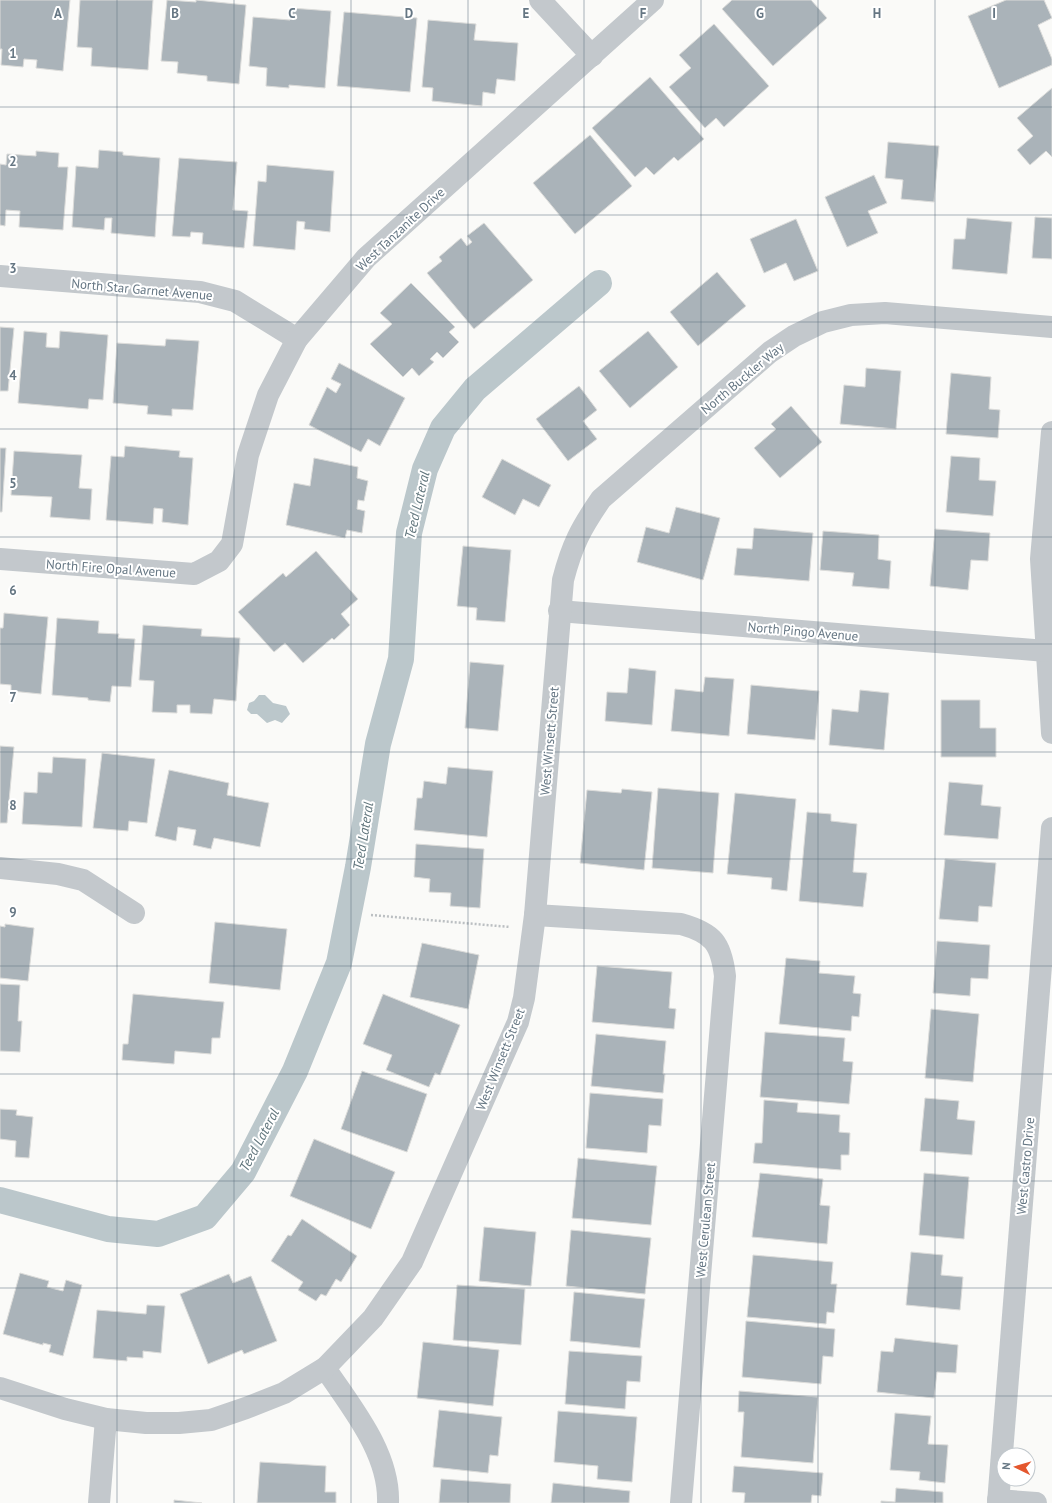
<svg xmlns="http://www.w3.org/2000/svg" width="1052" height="1503" font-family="'PT Sans',sans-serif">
<rect width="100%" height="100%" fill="#fafaf8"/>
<!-- water -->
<path fill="#bbc7cb" d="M259,695H265L273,703L286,706L290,714L282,723L275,720L267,723L257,714H251L247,710L249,703L254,701Z"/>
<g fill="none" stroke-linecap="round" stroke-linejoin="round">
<!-- canal -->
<path stroke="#bbc7cb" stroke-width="26" d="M0,1200L108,1229L158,1234L205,1217L243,1172L295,1071L339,963L358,867L378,744L401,659L409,533L425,469L443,428L475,389L599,283"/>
</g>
<!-- building -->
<g fill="#aab3b9" stroke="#dcdcda">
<path d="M0,0H70L63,71L36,68L37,60L24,59L23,67L1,65L2,49H0Z"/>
<path d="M80,0H153L148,70L91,66L92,48L77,47Z"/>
<path d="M167,0L196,2V0L246,5L239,84L207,81V76L177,73L178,62L161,61Z"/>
<path d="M732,0H811L827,18L773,66L722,9Z"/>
<path d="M1006,0H1044L1052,18L1038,25L1052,59V65L999,88L968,16Z"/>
<path d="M291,8L331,11L325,88L289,85V88L266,86L267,68L249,66L253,17L290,20Z"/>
<path d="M344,12L417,18L410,92L337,86Z"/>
<path d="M428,20L476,24L474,40L518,43L515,81L497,79L495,94L483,92L482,106L432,101L433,88L422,87Z"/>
<path d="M714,24L769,86L724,127L716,118L705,128L669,87L691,68L679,55Z"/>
<path d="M650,77L704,139L678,161L674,157L654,175L646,167L635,177L592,128Z"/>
<path d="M1052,88V157L1046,151L1030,165L1017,150L1033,136L1017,118Z"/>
<path d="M590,135L632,186L575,234L533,183Z"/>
<path d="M888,142L939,146L934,202L901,199L903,180L885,178Z"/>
<path d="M99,150L123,152V155L160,158L155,237L111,233L112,218H105L104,230L72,227L76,166L98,168Z"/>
<path d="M36,151L59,153L58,167H68L63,230L19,227L20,211L6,210L5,226L0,225V164L6,165L7,154L36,156Z"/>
<path d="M179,158L237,162L233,210L248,211L244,248L202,244L203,233L191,232L190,237L172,236Z"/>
<path d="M267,165L334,171L330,232L304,229L305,222L297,221L295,250L253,246L258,181L266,182Z"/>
<path d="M874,175L887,203L868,211L878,233L847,247L825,197Z"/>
<path d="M1035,217L1052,218V259L1032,258Z"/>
<path d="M967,218L1012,222L1007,274L952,269L954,239H965Z"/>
<path d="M796,219L818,271L794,281L786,263L764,273L750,239Z"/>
<path d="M484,223L533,280L474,329L427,273L442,261L439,257L461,238L467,246L472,242L467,236Z"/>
<path d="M717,272L746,306L698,346L670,312Z"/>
<path d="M411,283L455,327L449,332L459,342L443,358L437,352L430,359L434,362L419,376L412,368L403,377L370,344L392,324L380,313Z"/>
<path d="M0,327L14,328L8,391H0Z"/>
<path d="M24,331L47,333L46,347L59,348L60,331L108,335L103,400L89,399L88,409L18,403Z"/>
<path d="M648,331L678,367L630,408L599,371Z"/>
<path d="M166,339L199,341L193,410L172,409V416L147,414L148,406L113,403L117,343L165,346Z"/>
<path d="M339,363L405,398L380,446L368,439L361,452L309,425L327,387L336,393L341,384L331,379Z"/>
<path d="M866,368L901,371L896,429L840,424L844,385L865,387Z"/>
<path d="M951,373L991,377L989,409L1000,410L998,438L946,434Z"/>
<path d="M579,386L597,410L583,421L597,439L568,461L536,419Z"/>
<path d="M791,406L822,442L780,478L754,448L776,429L771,424Z"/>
<path d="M125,446L180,451L179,457L193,458L188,525L162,522L163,509L154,508L153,524L106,520L111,456L124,457Z"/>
<path d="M0,448H6L2,512H0Z"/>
<path d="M14,451L82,455L79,488L92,489L90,520L50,517L52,497L11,495Z"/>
<path d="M951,456L980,458L979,480L996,481L993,516L946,512Z"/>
<path d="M314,458L358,467L357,478L368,481L364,501L358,500L357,509L365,511L362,533L347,530L345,538L286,525L294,483L310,486Z"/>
<path d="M502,459L551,485L539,507L523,499L515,515L482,497Z"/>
<path d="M676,507L720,518L703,580L637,562L646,527L669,533Z"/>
<path d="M754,528L813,533L809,581L734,575L737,548L752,549Z"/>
<path d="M935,529L990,533L988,561L971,560L968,590L930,586Z"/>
<path d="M823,531L879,535L878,559L891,561L889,589L852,586L854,573L820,570Z"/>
<path d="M463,546L511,550L505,622L476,620L477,608L457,606Z"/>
<path d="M316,551L358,599L341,614L350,625L334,640L332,638L303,663L285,643L274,652L238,612L283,573L286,577Z"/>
<path d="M4,613L48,617L41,694L11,691V685L0,684V628H3Z"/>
<path d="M57,618L99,621L98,633L119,634L118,638L135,639L131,687L112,686L110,702L88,700V698L52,695Z"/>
<path d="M143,625L202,629L201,636L240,638L236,701L214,699L212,714L190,713V705H177V713L152,712L154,681L139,680Z"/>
<path d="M470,662L504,665L498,731L465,728Z"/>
<path d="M629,668L656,671L652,725L605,721L607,692L627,693Z"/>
<path d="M705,677L734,679L729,736L671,731L675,689L703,692Z"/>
<path d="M751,685L819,691L815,740L747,734Z"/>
<path d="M860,690L889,693L884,750L829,745L832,709L858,712Z"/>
<path d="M941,700H980V728H996V757H941Z"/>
<path d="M0,746L14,747L7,823H0Z"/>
<path d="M102,753L155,759L147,823L129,821L128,831L93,828Z"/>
<path d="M53,757L86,759L82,827L22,824L24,792L37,793L38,772L52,773Z"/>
<path d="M448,767L493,771L487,837L414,830L417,798H422L424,781L446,784Z"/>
<path d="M169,770L229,783L227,795L269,803L260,847L214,838L211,849L193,845L196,830L178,827L176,841L155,836Z"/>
<path d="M949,782L983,785L981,805L1001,807L998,839L944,835Z"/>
<path d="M658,788L719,793L713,873L652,868Z"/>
<path d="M622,789L652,792L644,870L580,863L587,790L621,793Z"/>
<path d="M735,793L796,799L787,891L771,889L772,878L727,874Z"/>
<path d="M807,812L831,814V821L857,824L853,872L867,873L863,907L799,901Z"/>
<path d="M416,844L484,849L480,908L450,906L451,893L429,892L430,879L414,877Z"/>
<path d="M945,859L996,863L992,907L979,906L978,922L939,919Z"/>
<path d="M215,922L287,929L280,990L209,983Z"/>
<path d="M5,924L34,928L28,981L0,978V926L5,927Z"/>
<path d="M937,941L990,945L988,979L971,978L970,996L933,993Z"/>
<path d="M422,943L479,955L468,1009L410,997Z"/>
<path d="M786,958L820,961L819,973L855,976L853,993L861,994L859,1017L852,1016L851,1031L779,1024Z"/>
<path d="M597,966L672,972L669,1008L676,1009L674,1029L592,1022Z"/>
<path d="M0,984L20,985L18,1021H22L20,1052L0,1051Z"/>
<path d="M133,994L224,1002L220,1038H212L211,1054L175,1051L174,1064L122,1060L123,1044H128Z"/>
<path d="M383,994L460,1025L440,1075L435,1073L429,1087L386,1070L392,1055L363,1044Z"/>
<path d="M931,1009L979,1014L973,1082L925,1078Z"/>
<path d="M765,1032L845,1038L843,1061L853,1062L849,1104L760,1097Z"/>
<path d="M596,1034L666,1041L663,1074H665L663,1093L591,1086Z"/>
<path d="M362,1071L427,1094L407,1152L341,1129Z"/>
<path d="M590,1093L663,1099L661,1126L649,1125L647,1153L586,1148Z"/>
<path d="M925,1098L959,1101L957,1119L975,1121L972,1155L920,1151Z"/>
<path d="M764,1100L798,1103L797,1112L840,1115L839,1132L850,1133L849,1155H841V1170L753,1163L755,1143H762Z"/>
<path d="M0,1109L17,1110L16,1115L33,1117L29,1158L15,1157L16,1141L0,1139Z"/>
<path d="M314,1139L395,1172L371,1229L290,1196Z"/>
<path d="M578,1158L657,1166L651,1225L572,1218Z"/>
<path d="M760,1173L823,1179L820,1205L830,1206L827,1244L752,1237Z"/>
<path d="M924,1173L969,1177L964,1239L919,1235Z"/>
<path d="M302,1219L357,1256L341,1282L336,1279L326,1296L321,1294L316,1301L298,1290L303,1282L271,1261L288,1235L291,1236Z"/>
<path d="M484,1227L536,1232L531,1286L479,1281Z"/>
<path d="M571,1230L651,1238L645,1294L566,1286Z"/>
<path d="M911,1252L943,1255L941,1275L963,1277L960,1310L906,1305Z"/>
<path d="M753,1255L833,1262L831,1284H837L834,1313L827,1312L826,1324L747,1317Z"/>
<path d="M20,1273L49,1281L47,1287L63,1291L66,1280L82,1285L63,1356L49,1352L51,1345L43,1343V1345L3,1334Z"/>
<path d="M229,1274L233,1283L251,1276L277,1341L244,1354L242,1350L208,1364L180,1294Z"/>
<path d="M457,1285L525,1289L521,1345L453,1340Z"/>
<path d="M574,1292L645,1299L640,1348L570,1341Z"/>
<path d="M147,1305L165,1306L161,1353L143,1351V1358L127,1357V1361L93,1358L97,1310L146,1314Z"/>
<path d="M746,1321L835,1329L833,1357L823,1356L821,1384L742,1377Z"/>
<path d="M895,1338L958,1345L956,1373L937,1372L934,1398L877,1392L881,1351L893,1352Z"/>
<path d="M423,1342L499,1350L493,1406L417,1398Z"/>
<path d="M569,1351L642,1356L640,1382L627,1381L625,1409L565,1404Z"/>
<path d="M739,1391L818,1397L813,1463L741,1457L744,1412H738Z"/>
<path d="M439,1410L502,1417L498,1456L490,1455L488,1473L433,1467Z"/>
<path d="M558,1411L637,1417L632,1482L597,1479L598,1466L554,1462Z"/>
<path d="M895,1413L931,1416L928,1444L948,1445L945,1483L919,1480L920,1472L890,1470Z"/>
<path d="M260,1462L326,1466L325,1492H336V1503H257Z"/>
<path d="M734,1466L823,1473L821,1496L812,1495L811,1503H744L745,1493L732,1492Z"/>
<path d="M441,1479L511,1484L510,1503H439Z"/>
<path d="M553,1483L630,1491L629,1503H551Z"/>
<path d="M896,1488L943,1492V1503H881V1501L895,1502Z"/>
<path d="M174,1500L202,1503H174Z"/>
</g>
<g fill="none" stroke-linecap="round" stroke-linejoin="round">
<!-- path -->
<path stroke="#bbbfc2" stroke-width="2.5" stroke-dasharray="2 2" stroke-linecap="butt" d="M371,915L510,927"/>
<!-- minor -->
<g stroke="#c3c8cc" stroke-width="22">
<path d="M540,0L592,56"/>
<path d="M0,276L200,292L235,301L297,339"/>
<path d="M1052,432L1041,559L1052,733"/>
<path d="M0,559L194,574L219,561L232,544L248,455L268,395L297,339L366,258L653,0"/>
<path d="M559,611L1046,651"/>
<path d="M0,868L58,874L83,880L134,913"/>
<path d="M535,915L681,924C713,933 721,943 725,976L681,1503"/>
<path d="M325,1368C351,1407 390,1453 388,1503"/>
<path d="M0,1388L65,1409L106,1419L146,1423H179L211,1420L246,1408L284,1393L325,1368L373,1318L412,1262L518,1022L524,998L535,915L563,580C572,545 581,528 601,499L770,352L794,336L823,322L851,315L885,313L1052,327"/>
<path d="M998,1500L1036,1503"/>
<path d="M99,1503L106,1419"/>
<path d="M998,1503L1052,828"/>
</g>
</g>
<!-- grid -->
<path fill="none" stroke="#657683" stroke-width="1" stroke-opacity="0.55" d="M117,0V1503M234,0V1503M351,0V1503M468,0V1503M584,0V1503M701,0V1503M818,0V1503M935,0V1503M0,107H1052M0,215H1052M0,322H1052M0,429H1052M0,537H1052M0,644H1052M0,752H1052M0,859H1052M0,966H1052M0,1074H1052M0,1181H1052M0,1288H1052M0,1396H1052"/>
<g text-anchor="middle" stroke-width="4" stroke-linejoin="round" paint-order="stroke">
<!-- street labels -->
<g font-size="13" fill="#657683" stroke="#fff">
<text transform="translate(400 229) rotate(-43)" y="5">West Tanzanite Drive</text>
<text transform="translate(142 289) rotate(5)" y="5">North Star Garnet Avenue</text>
<text transform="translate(742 378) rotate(-40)" y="5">North Buckler Way</text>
<text transform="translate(111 568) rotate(4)" y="5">North Fire Opal Avenue</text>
<text transform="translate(803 631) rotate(5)" y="5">North Pingo Avenue</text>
<text transform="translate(549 741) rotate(-85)" y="5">West Winsett Street</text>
<text transform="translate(500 1059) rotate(-68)" y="5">West Winsett Street</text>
<text transform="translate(1025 1166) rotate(-85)" y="5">West Castro Drive</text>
<text transform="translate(705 1220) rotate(-85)" y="5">West Cerulean Street</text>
</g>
<!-- water labels -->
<g font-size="14" font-style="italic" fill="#60757c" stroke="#fff">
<text transform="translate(417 505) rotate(-77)" y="5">Teed Lateral</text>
<text transform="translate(363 836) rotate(-81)" y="5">Teed Lateral</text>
<text transform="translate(259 1140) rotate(-62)" y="5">Teed Lateral</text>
</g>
</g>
<g font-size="13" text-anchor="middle" font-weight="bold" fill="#657683" stroke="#fff" stroke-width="4" stroke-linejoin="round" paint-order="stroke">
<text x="58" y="18">A</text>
<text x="175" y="18">B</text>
<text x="292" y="18">C</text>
<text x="409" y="18">D</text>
<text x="526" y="18">E</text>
<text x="643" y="18">F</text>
<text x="760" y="18">G</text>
<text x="877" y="18">H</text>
<text x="994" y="18">I</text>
<text x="13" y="58">1</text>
<text x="13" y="166">2</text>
<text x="13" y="273">3</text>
<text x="13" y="380">4</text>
<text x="13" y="488">5</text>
<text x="13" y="595">6</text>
<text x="13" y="702">7</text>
<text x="13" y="810">8</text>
<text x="13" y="917">9</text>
</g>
<!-- north arrow -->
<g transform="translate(1016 1467) rotate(275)"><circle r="19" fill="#ffffff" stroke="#c1c8cd"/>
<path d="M0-3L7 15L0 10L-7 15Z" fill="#e4572e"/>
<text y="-6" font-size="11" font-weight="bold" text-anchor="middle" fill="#657683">N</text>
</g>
</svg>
